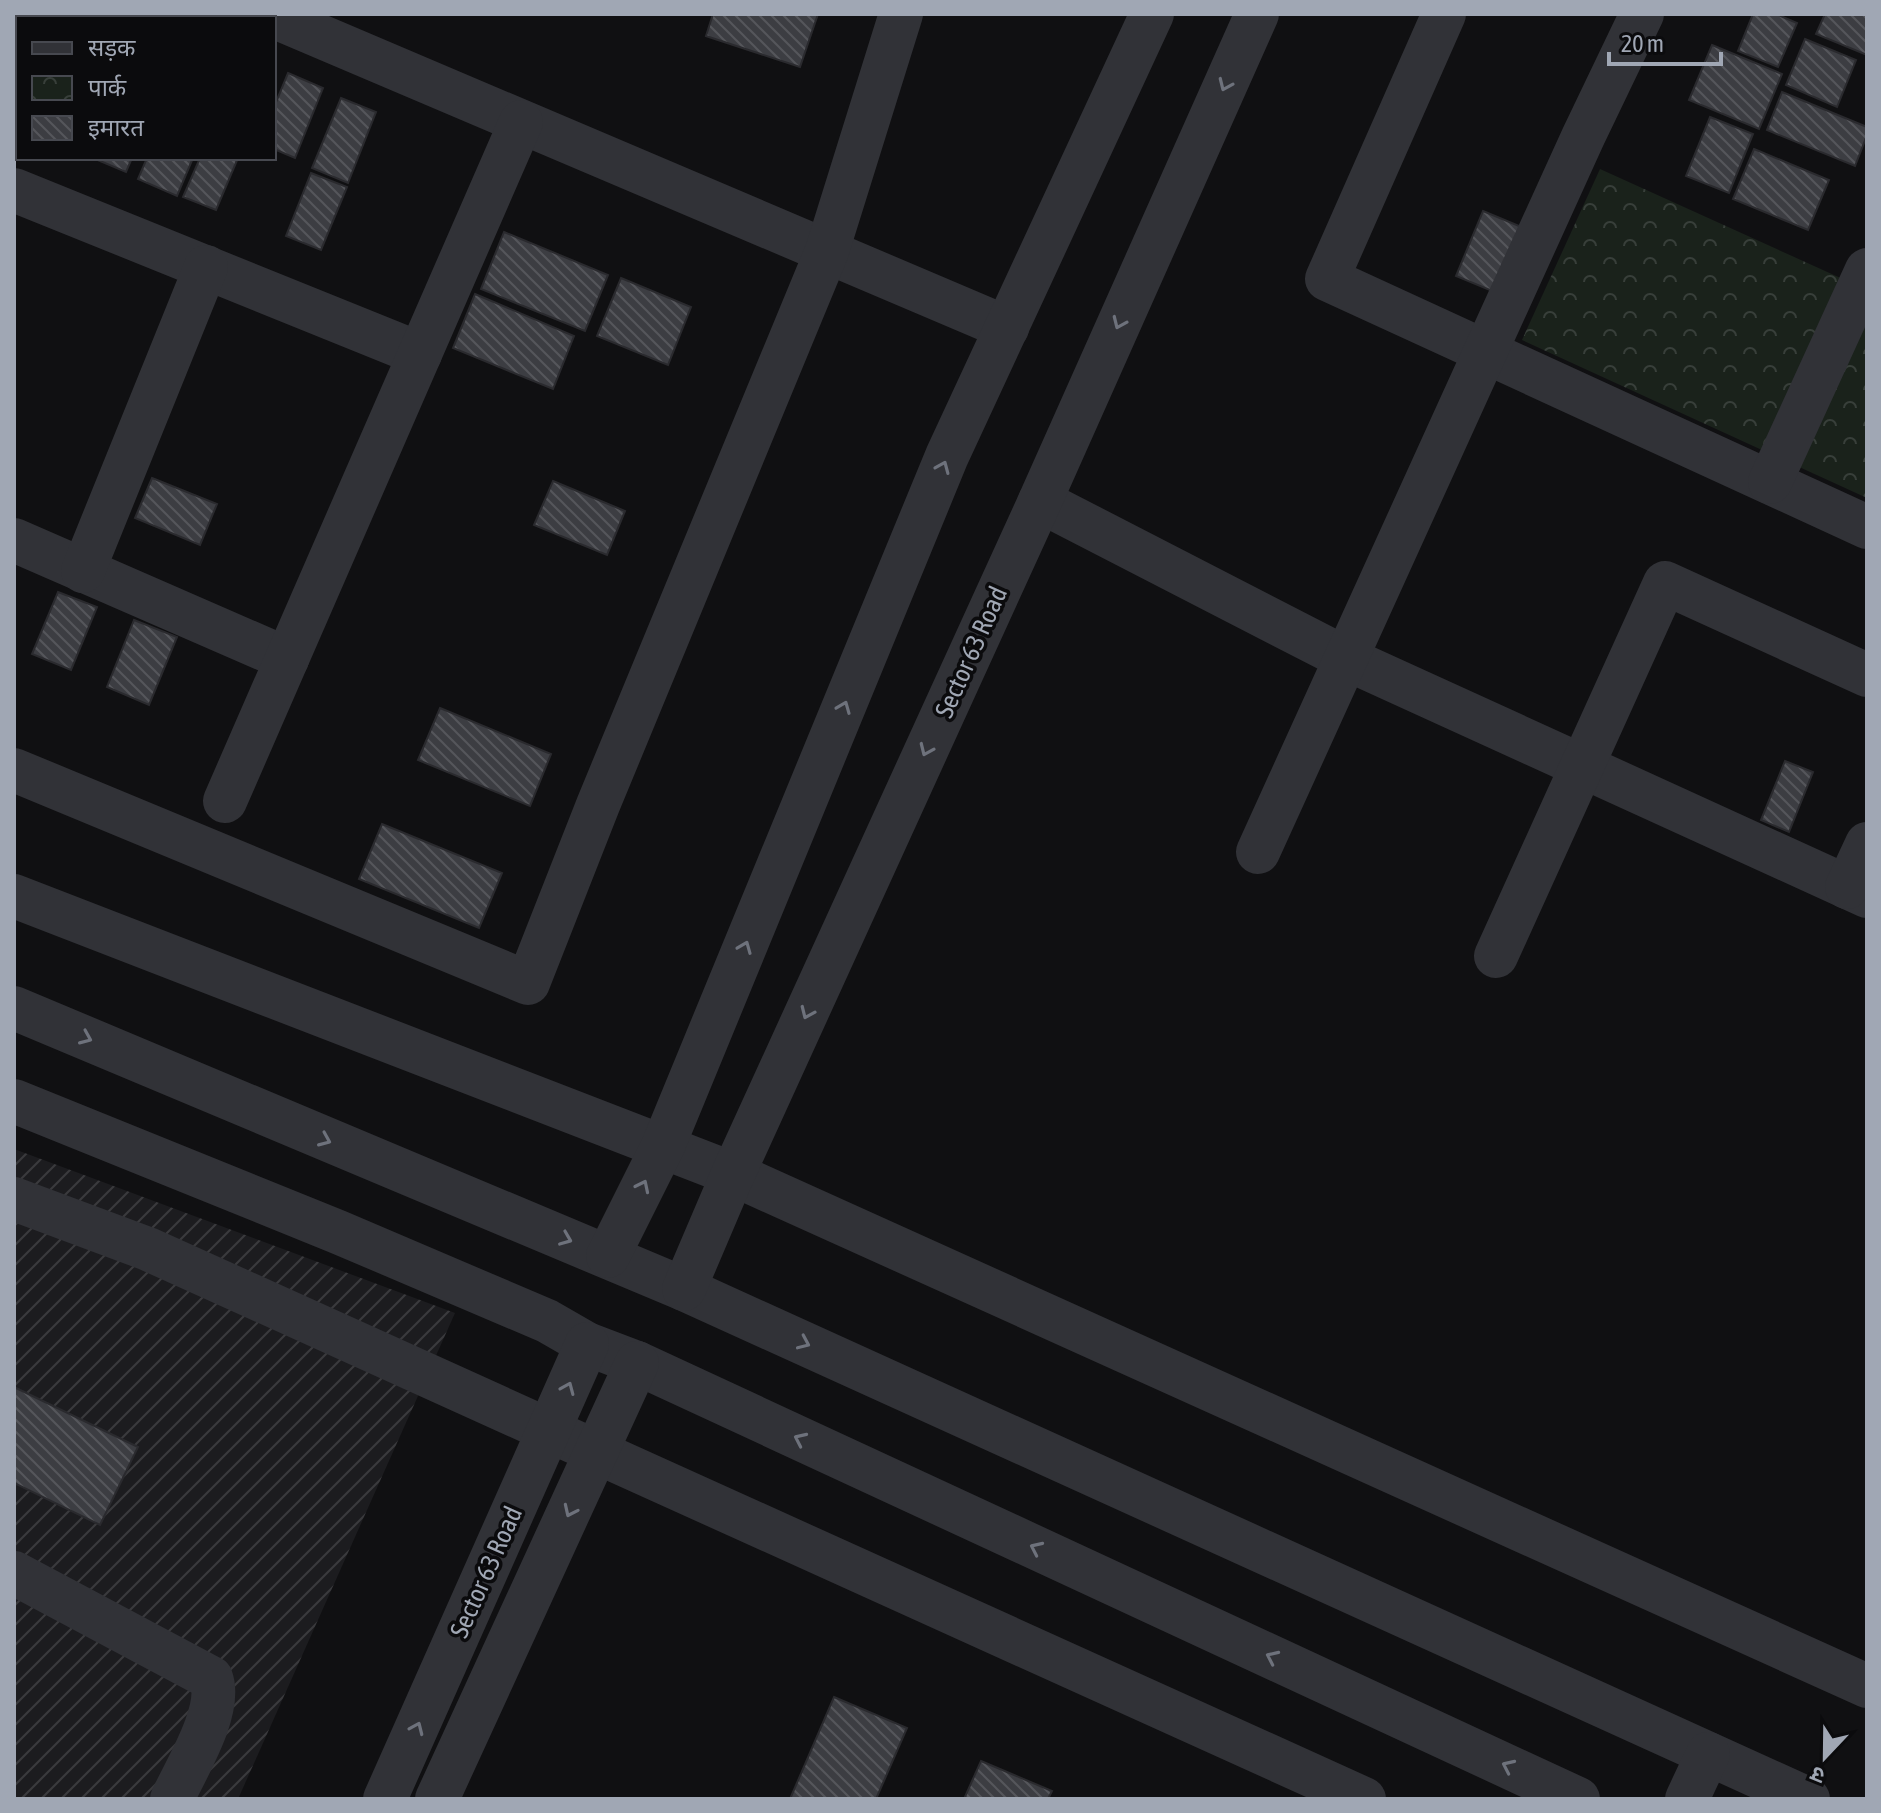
<svg xmlns="http://www.w3.org/2000/svg" width="1881" height="1813" font-family="'Asap Condensed','Noto Sans Devanagari',sans-serif">
<defs>
<pattern id="industrial-furrows" width="10" height="10" patternUnits="userSpaceOnUse" patternTransform="scale(2)"><rect width="10" height="10" fill="#1c1c1f"/><path d="M-1 1l2-2M0 10L10 0M9 11l2-2" fill="none" stroke="#3a3a3d"/></pattern>
<pattern id="park-crowns" width="20" height="18" patternUnits="userSpaceOnUse" patternTransform="scale(2)"><rect width="20" height="18" fill="#1a221b"/><path d="M2 6a3 3 0 1 1 6 0M12 15a3 3 0 1 1 6 0" fill="none" stroke="#383f3a"/></pattern>
<pattern id="building-back-hatch" width="6" height="6" patternUnits="userSpaceOnUse" patternTransform="scale(2)"><rect width="6" height="6" fill="#3c3d42"/><path d="M-1 5l2 2M0 0l6 6M5-1l2 2" fill="none" stroke="#55565b"/></pattern>
</defs>
<rect width="100%" height="100%" fill="#101012"/>
<!-- industrial -->
<path fill="url(#industrial-furrows)" d="M14,1149L455,1313L238,1799H14Z"/>
<!-- park -->
<path fill="url(#park-crowns)" d="M1600,169L1867,290V498L1522,340Z"/>
<!-- building -->
<g fill="url(#building-back-hatch)" stroke="#2a2a2e" stroke-width="2">
<path d="M713,14H818L800,67L706,36Z"/>
<path d="M1753,14H1776L1797,23L1778,67L1738,51Z"/>
<path d="M1825,14H1867V55L1816,34Z"/>
<path d="M1805,39L1856,60L1837,107L1786,85Z"/>
<path d="M1712,45L1782,74L1759,129L1689,100Z"/>
<path d="M288,73L323,88L295,158L274,149V107Z"/>
<path d="M1782,92L1867,127V135L1855,166L1767,130Z"/>
<path d="M341,98L376,112L348,183L312,168Z"/>
<path d="M1710,117L1753,134L1729,193L1686,176Z"/>
<path d="M1754,149L1829,180L1808,230L1733,199Z"/>
<path d="M93,158H132L126,172Z"/>
<path d="M147,158H193L177,196L138,179Z"/>
<path d="M200,158H238L216,210L183,197Z"/>
<path d="M311,173L347,187L321,250L286,236Z"/>
<path d="M1483,211L1524,228L1497,293L1456,276Z"/>
<path d="M504,232L608,275L585,331L481,289Z"/>
<path d="M621,278L691,307L668,365L597,336Z"/>
<path d="M475,294L574,336L553,389L453,348Z"/>
<path d="M152,478L217,504L200,545L135,518Z"/>
<path d="M553,481L625,511L607,555L534,525Z"/>
<path d="M58,592L97,607L71,670L32,654Z"/>
<path d="M134,620L177,637L149,705L107,687Z"/>
<path d="M440,708L551,754L530,806L418,760Z"/>
<path d="M1785,761L1813,772L1789,832L1761,820Z"/>
<path d="M382,824L502,873L479,928L359,879Z"/>
<path d="M14,1387L138,1447L100,1525L14,1483Z"/>
<path d="M834,1697L907,1728L876,1799H790Z"/>
<path d="M981,1761L1052,1791L1048,1799H964Z"/>
</g>
<g fill="none" stroke-linecap="round" stroke-linejoin="round">
<!-- minor -->
<g stroke="#313237" stroke-width="44">
<path d="M268,14L1007,328"/>
<path d="M1444,14L1327,279L1867,527"/>
<path d="M79,18L80,14"/>
<path d="M14,190L420,354"/>
<path d="M1770,482L1867,270"/>
<path d="M1040,501L1345,658L1867,896"/>
<path d="M14,540L287,659"/>
<path d="M83,571L206,267"/>
<path d="M14,770L528,983L598,805L827,251L901,14"/>
<path d="M225,801L521,122"/>
<path d="M1258,852L1583,137L1642,14"/>
<path d="M1847,887L1867,844"/>
<path d="M14,896L733,1174L1867,1686"/>
<path d="M1496,956L1665,583L1867,675"/>
<path d="M14,1199L148,1249L1364,1799"/>
<path d="M14,1573L211,1678C223,1710 186,1769 172,1799"/>
</g>
<!-- tertiary -->
<g stroke="#313237" stroke-width="44">
<path d="M14,1008L684,1289L1808,1799"/>
<path d="M14,1101L338,1232L547,1321L587,1344L637,1363L1578,1799"/>
<path d="M608,1256L663,1146L947,456L1152,14"/>
<path d="M684,1289L733,1174L1040,501L1257,14"/>
<path d="M385,1799L587,1344"/>
<path d="M437,1799L637,1363"/>
<path d="M1687,1799L1708,1754"/>
</g>
</g>
<!-- one-way arrows -->
<defs><path id="oneway-chevron" d="M-2-3.5L2.5 0L-2 3.5" fill="none" stroke-width="1.6" stroke-linecap="round" stroke-linejoin="round" transform="scale(2)"/></defs>
<g stroke="#6e727c">
<use href="#oneway-chevron" transform="translate(1225 85) rotate(114)"/>
<use href="#oneway-chevron" transform="translate(1119 323) rotate(114)"/>
<use href="#oneway-chevron" transform="translate(943 467) rotate(-67)"/>
<use href="#oneway-chevron" transform="translate(844 707) rotate(-68)"/>
<use href="#oneway-chevron" transform="translate(926 750) rotate(114)"/>
<use href="#oneway-chevron" transform="translate(745 947) rotate(-68)"/>
<use href="#oneway-chevron" transform="translate(807 1013) rotate(114)"/>
<use href="#oneway-chevron" transform="translate(86 1038) rotate(23)"/>
<use href="#oneway-chevron" transform="translate(325 1140) rotate(23)"/>
<use href="#oneway-chevron" transform="translate(643 1186) rotate(-64)"/>
<use href="#oneway-chevron" transform="translate(566 1239) rotate(22)"/>
<use href="#oneway-chevron" transform="translate(804 1343) rotate(24)"/>
<use href="#oneway-chevron" transform="translate(568 1388) rotate(-67)"/>
<use href="#oneway-chevron" transform="translate(800 1439) rotate(-155)"/>
<use href="#oneway-chevron" transform="translate(570 1511) rotate(115)"/>
<use href="#oneway-chevron" transform="translate(1036 1548) rotate(-155)"/>
<use href="#oneway-chevron" transform="translate(1272 1657) rotate(-155)"/>
<use href="#oneway-chevron" transform="translate(417 1728) rotate(-66)"/>
<use href="#oneway-chevron" transform="translate(1508 1766) rotate(-155)"/>
</g>
<g text-anchor="middle" stroke-width="7" stroke-linejoin="round" paint-order="stroke">
<!-- street labels -->
<g font-size="26" fill="#a0a7b4" stroke="#0b0b0d">
<text transform="translate(971 652) rotate(-66)" y="9">Sector 63 Road</text>
<text transform="translate(486 1572) rotate(-66)" y="9">Sector 63 Road</text>
</g>
</g>
<!-- border -->
<rect width="1881" height="1813" fill="none" stroke="#a0a7b4" stroke-width="32"/>
<!-- legend -->
<rect x="16" y="16" width="260" height="144" fill="#0b0b0d" stroke="#474950" stroke-width="2"/>
<rect x="32" y="42" width="40" height="12" fill="#313237" stroke="#474950" stroke-width="2"/>
<text x="88" y="56" font-size="24" fill="#a0a7b4">सड़क</text>
<rect x="32" y="76" width="40" height="24" fill="url(#park-crowns)" stroke="#474950" stroke-width="2"/>
<text x="88" y="96" font-size="24" fill="#a0a7b4">पार्क</text>
<rect x="32" y="116" width="40" height="24" fill="url(#building-back-hatch)" stroke="#474950" stroke-width="2"/>
<text x="88" y="136" font-size="24" fill="#a0a7b4">इमारत</text>
<!-- north arrow -->
<g transform="translate(1825 1757) rotate(202)" stroke="#0b0b0d" stroke-width="6" paint-order="stroke">
<path d="M0-6L14 30L0 20L-14 30Z" fill="#a0a7b4"/>
<text y="-12" font-size="22" font-weight="bold" text-anchor="middle" fill="#a0a7b4">उ</text>
</g>
<!-- scale -->
<path d="M1609 52v12h112v-12" fill="none" stroke="#a0a7b4" stroke-width="4"/>
<text x="1621" y="52" font-size="24" fill="#a0a7b4" stroke="#0b0b0d" stroke-width="6" paint-order="stroke">20 m</text>
</svg>
